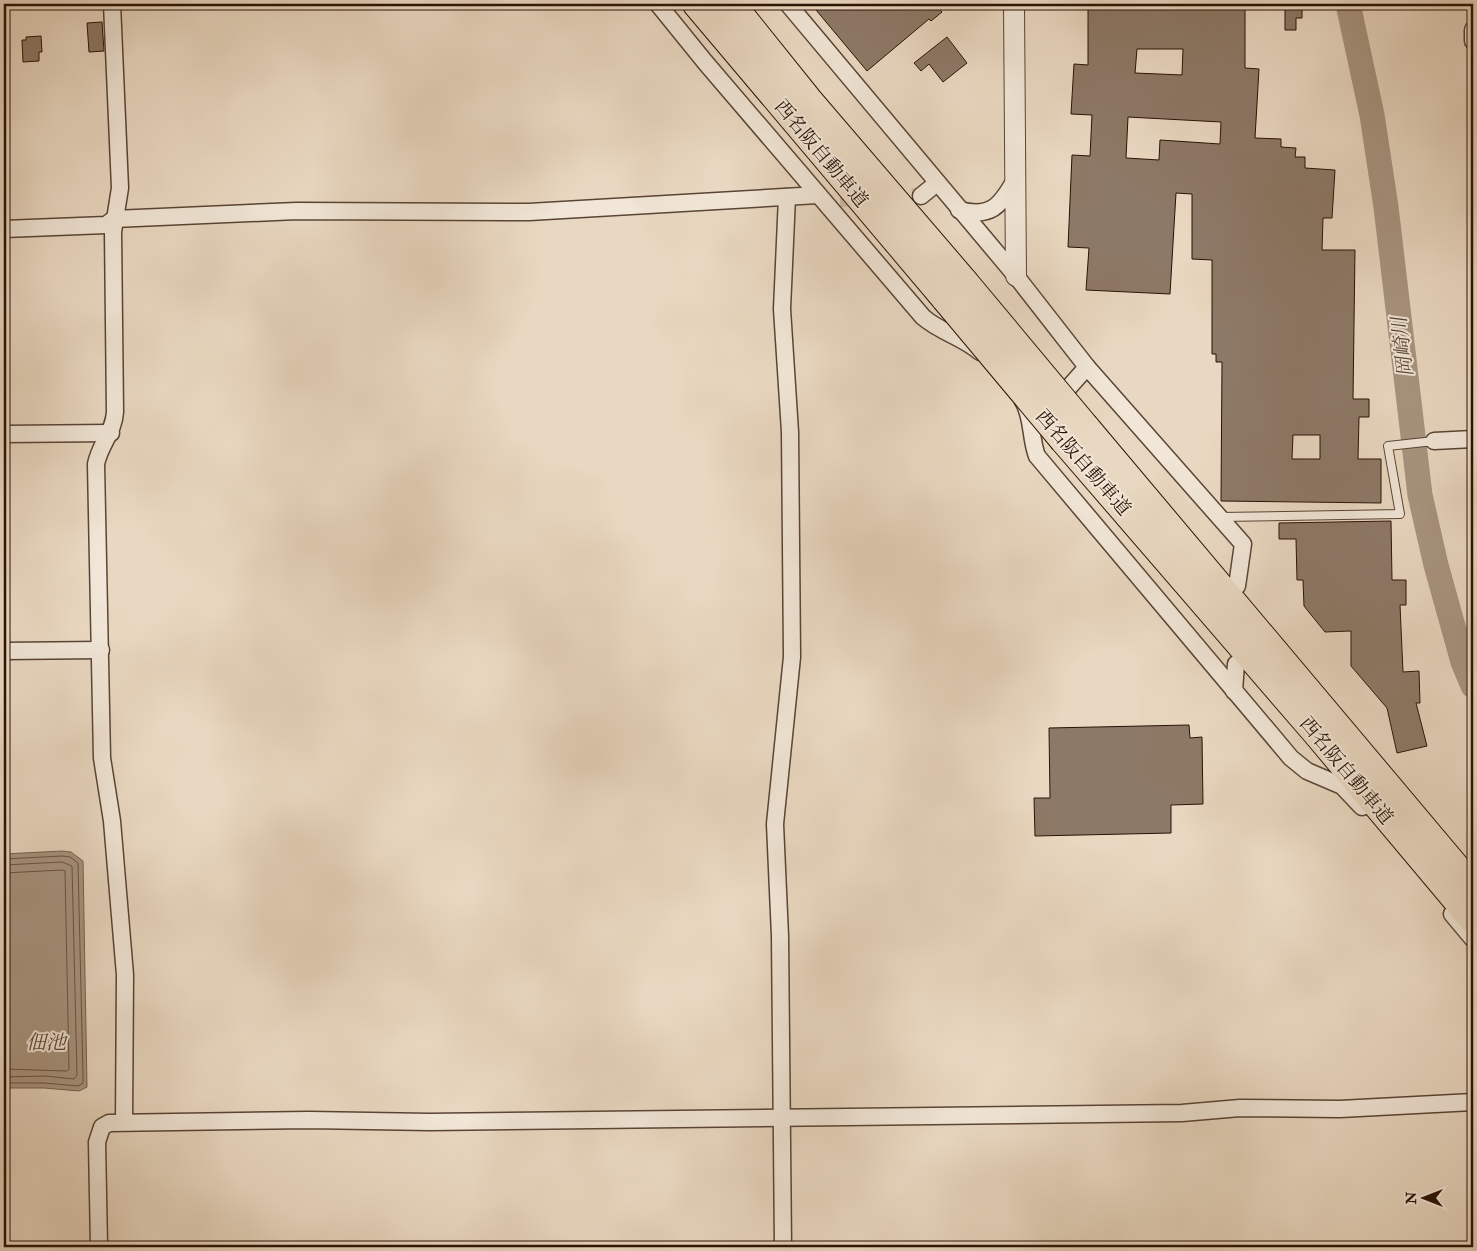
<svg xmlns="http://www.w3.org/2000/svg" width="1477" height="1251" font-family="'IM FELL Double Pica','Noto Serif JP',serif">
<rect width="100%" height="100%" fill="#e9d8c1"/>
<filter id="stains"><feTurbulence type="fractalNoise" baseFrequency=".004" numOctaves="4"/><feColorMatrix values="0 0 0 0 .2 0 0 0 0 .09 0 0 0 0 .02 0 0 0 .5 -.17"/></filter>
<radialGradient id="worn" r=".72"><stop offset=".6" stop-color="#630" stop-opacity="0"/><stop offset="1" stop-color="#630" stop-opacity=".3"/></radialGradient>
<!-- water -->
<path fill="#a89581" stroke="#766150" d="M62,851L71,852L83,861L87,1087L79,1091L44,1088H4V854Z"/>
<g fill="none" stroke-linecap="round" stroke-linejoin="round">
<!-- shore -->
<g stroke="#695444" stroke-width="1">
<path d="M4,859L62,856L70,857L78,863L83,1075V1083L78,1086L44,1083H4"/>
<path d="M4,865L62,862L72,866L77,1075L74,1079L45,1076L4,1077"/>
<path d="M4,873L62,870L65,871L69,1069L67,1071L4,1069"/>
</g>
<!-- river -->
<path stroke="#a89581" stroke-width="25" d="M1348,4L1372,115L1386,207L1420,495L1436,565L1463,662L1473,686"/>
</g>
<!-- building -->
<g fill="#8d7967" stroke="#2a1206" fill-rule="evenodd">
<path d="M811,4H935L942,12L931,21L929,19L867,71Z"/>
<path d="M1088,4H1245V68L1259,69L1255,138L1281,139V147L1296,148L1295,157H1305V168L1335,170L1332,218H1323L1322,250H1355L1353,399H1369V417H1359L1358,459H1381V503L1221,501L1222,362H1216V354H1212V260L1192,259V194L1176,193L1170,294L1086,290L1089,248L1068,247L1072,155L1090,156L1092,115L1071,114L1074,64L1088,65ZM1137,49H1183L1182,75L1135,73ZM1128,117L1221,122L1220,144L1160,140L1159,160L1126,158ZM1293,435H1320V459H1292Z"/>
<path d="M1285,4H1302V18H1296V30H1285Z"/>
<path d="M102,22L104,51L89,52L87,23Z"/>
<path d="M41,36L42,52H39V61L23,62L22,40H26V37Z"/>
<path d="M947,37L967,63L943,82L929,64L921,71L914,63Z"/>
<path d="M1391,521L1392,580H1406V605H1400L1403,672L1419,671L1420,703H1416L1427,746L1397,753L1387,708L1351,666V631L1325,632L1304,606L1303,580H1297L1296,539H1279V523Z"/>
<path d="M1189,725L1190,738L1202,737L1203,804L1171,805V833L1035,836L1034,798H1050L1049,728Z"/>
</g>
<g fill="none" stroke-linecap="round" stroke-linejoin="round">
<!-- minor-tunnel -->
<path stroke="#ccbaa5" stroke-width="16" stroke-dasharray="16 8" stroke-linecap="butt" d="M840,199L921,196"/>
<defs>
<path id="service" d="M1220,517L1400,514L1388,446L1434,441"/>
<g id="minor">
<path d="M112,4L120,188L113,232L115,412C114,432 100,444 96,464L102,758L112,821L125,975L124,1122"/>
<path d="M658,4L705,62L923,317C940,332 963,337 980,352"/>
<path d="M788,4L1016,276L1087,367L1243,544L1237,586"/>
<path d="M1473,30V41"/>
<path d="M921,196L937,183"/>
<path d="M959,210C990,218 1000,207 1015,180"/>
<path d="M4,229L106,225L114,219L297,211L529,212L818,195"/>
<path d="M1023,401C1033,417 1030,438 1037,456L1291,758L1307,771L1342,786L1362,807"/>
<path d="M1055,403L1087,367"/>
<path d="M4,434L111,433"/>
<path d="M1434,441L1473,439"/>
<path d="M4,651L101,650"/>
<path d="M1234,691L1236,664"/>
<path d="M1452,914L1473,939"/>
<path d="M99,1247L97,1142L102,1127L109,1123L309,1120L430,1122L1182,1113L1240,1108L1340,1109L1473,1102"/>
<path d="M783,1247L780,936L775,824L792,657L790,432L782,309L787,197"/>
</g>
<path id="tertiary" d="M1014,4L1016,276"/>
<g id="motorway">
<path d="M697,4L946,299"/>
<path d="M731,4L808,100L964,282"/>
<path d="M1085,427L1473,888"/>
<path d="M1064,440L1316,732L1473,919"/>
</g>
</defs>
<!-- service casing -->
<use href="#service" stroke="#5a4435" stroke-width="10"/>
<!-- minor casing -->
<use href="#minor" stroke="#5a4435" stroke-width="19"/>
<!-- tertiary casing -->
<use href="#tertiary" stroke="#5a4435" stroke-width="22"/>
<!-- motorway casing -->
<use href="#motorway" stroke="#2a1206" stroke-width="30"/>
<!-- service -->
<use href="#service" stroke="#f1e6d7" stroke-width="8"/>
<!-- minor -->
<use href="#minor" stroke="#f1e6d7" stroke-width="16"/>
<!-- tertiary -->
<use href="#tertiary" stroke="#f1e6d7" stroke-width="20"/>
<!-- motorway -->
<use href="#motorway" stroke="#e9d8c1" stroke-width="28"/>
<defs>
<g id="motorway-bridge">
<path d="M964,282L1085,427"/>
<path d="M946,299L1064,440"/>
</g>
</defs>
<!-- motorway-bridge casing -->
<use href="#motorway-bridge" stroke="#2a1206" stroke-width="30" stroke-linecap="butt"/>
<!-- motorway-bridge -->
<use href="#motorway-bridge" stroke="#e9d8c1" stroke-width="28"/>
</g>
<g text-anchor="middle" stroke-width="4" stroke-linejoin="round" paint-order="stroke">
<!-- street labels -->
<g font-size="19" fill="#2a1206" stroke="#f1e6d7">
<text transform="translate(822 153) rotate(50)" y="7">西名阪自動車道</text>
<text transform="translate(1084 462) rotate(49)" y="7">西名阪自動車道</text>
<text transform="translate(1347 770) rotate(50)" y="7">西名阪自動車道</text>
</g>
<!-- water labels -->
<g font-size="20" font-style="italic" fill="#5c4637" stroke="#f1e6d7">
<text transform="translate(1402 347) rotate(-97)" y="7">岡崎川</text>
<text x="46" y="1049">佃池</text>
</g>
</g>
<!-- margin -->
<rect width="1477" height="1251" fill="none" stroke="#e9d8c1" stroke-width="20"/>
<rect x="5" y="5" width="1467" height="1241" fill="none" stroke="#2a1206" stroke-width="2.5"/>
<rect x="10" y="10" width="1457" height="1231" fill="none" stroke="#2a1206"/>
<!-- north arrow -->
<g transform="translate(1424 1198) rotate(270)" stroke="#f1e6d7" stroke-width="4" paint-order="stroke">
<path d="M0-4L9 19L0 12L-9 19Z" fill="#2a1206"/>
<text y="-8" font-size="14" font-weight="bold" text-anchor="middle" fill="#2a1206">N</text>
</g>
<rect width="100%" height="100%" filter="url(#stains)"/>
<rect width="100%" height="100%" fill="url(#worn)"/>
</svg>
